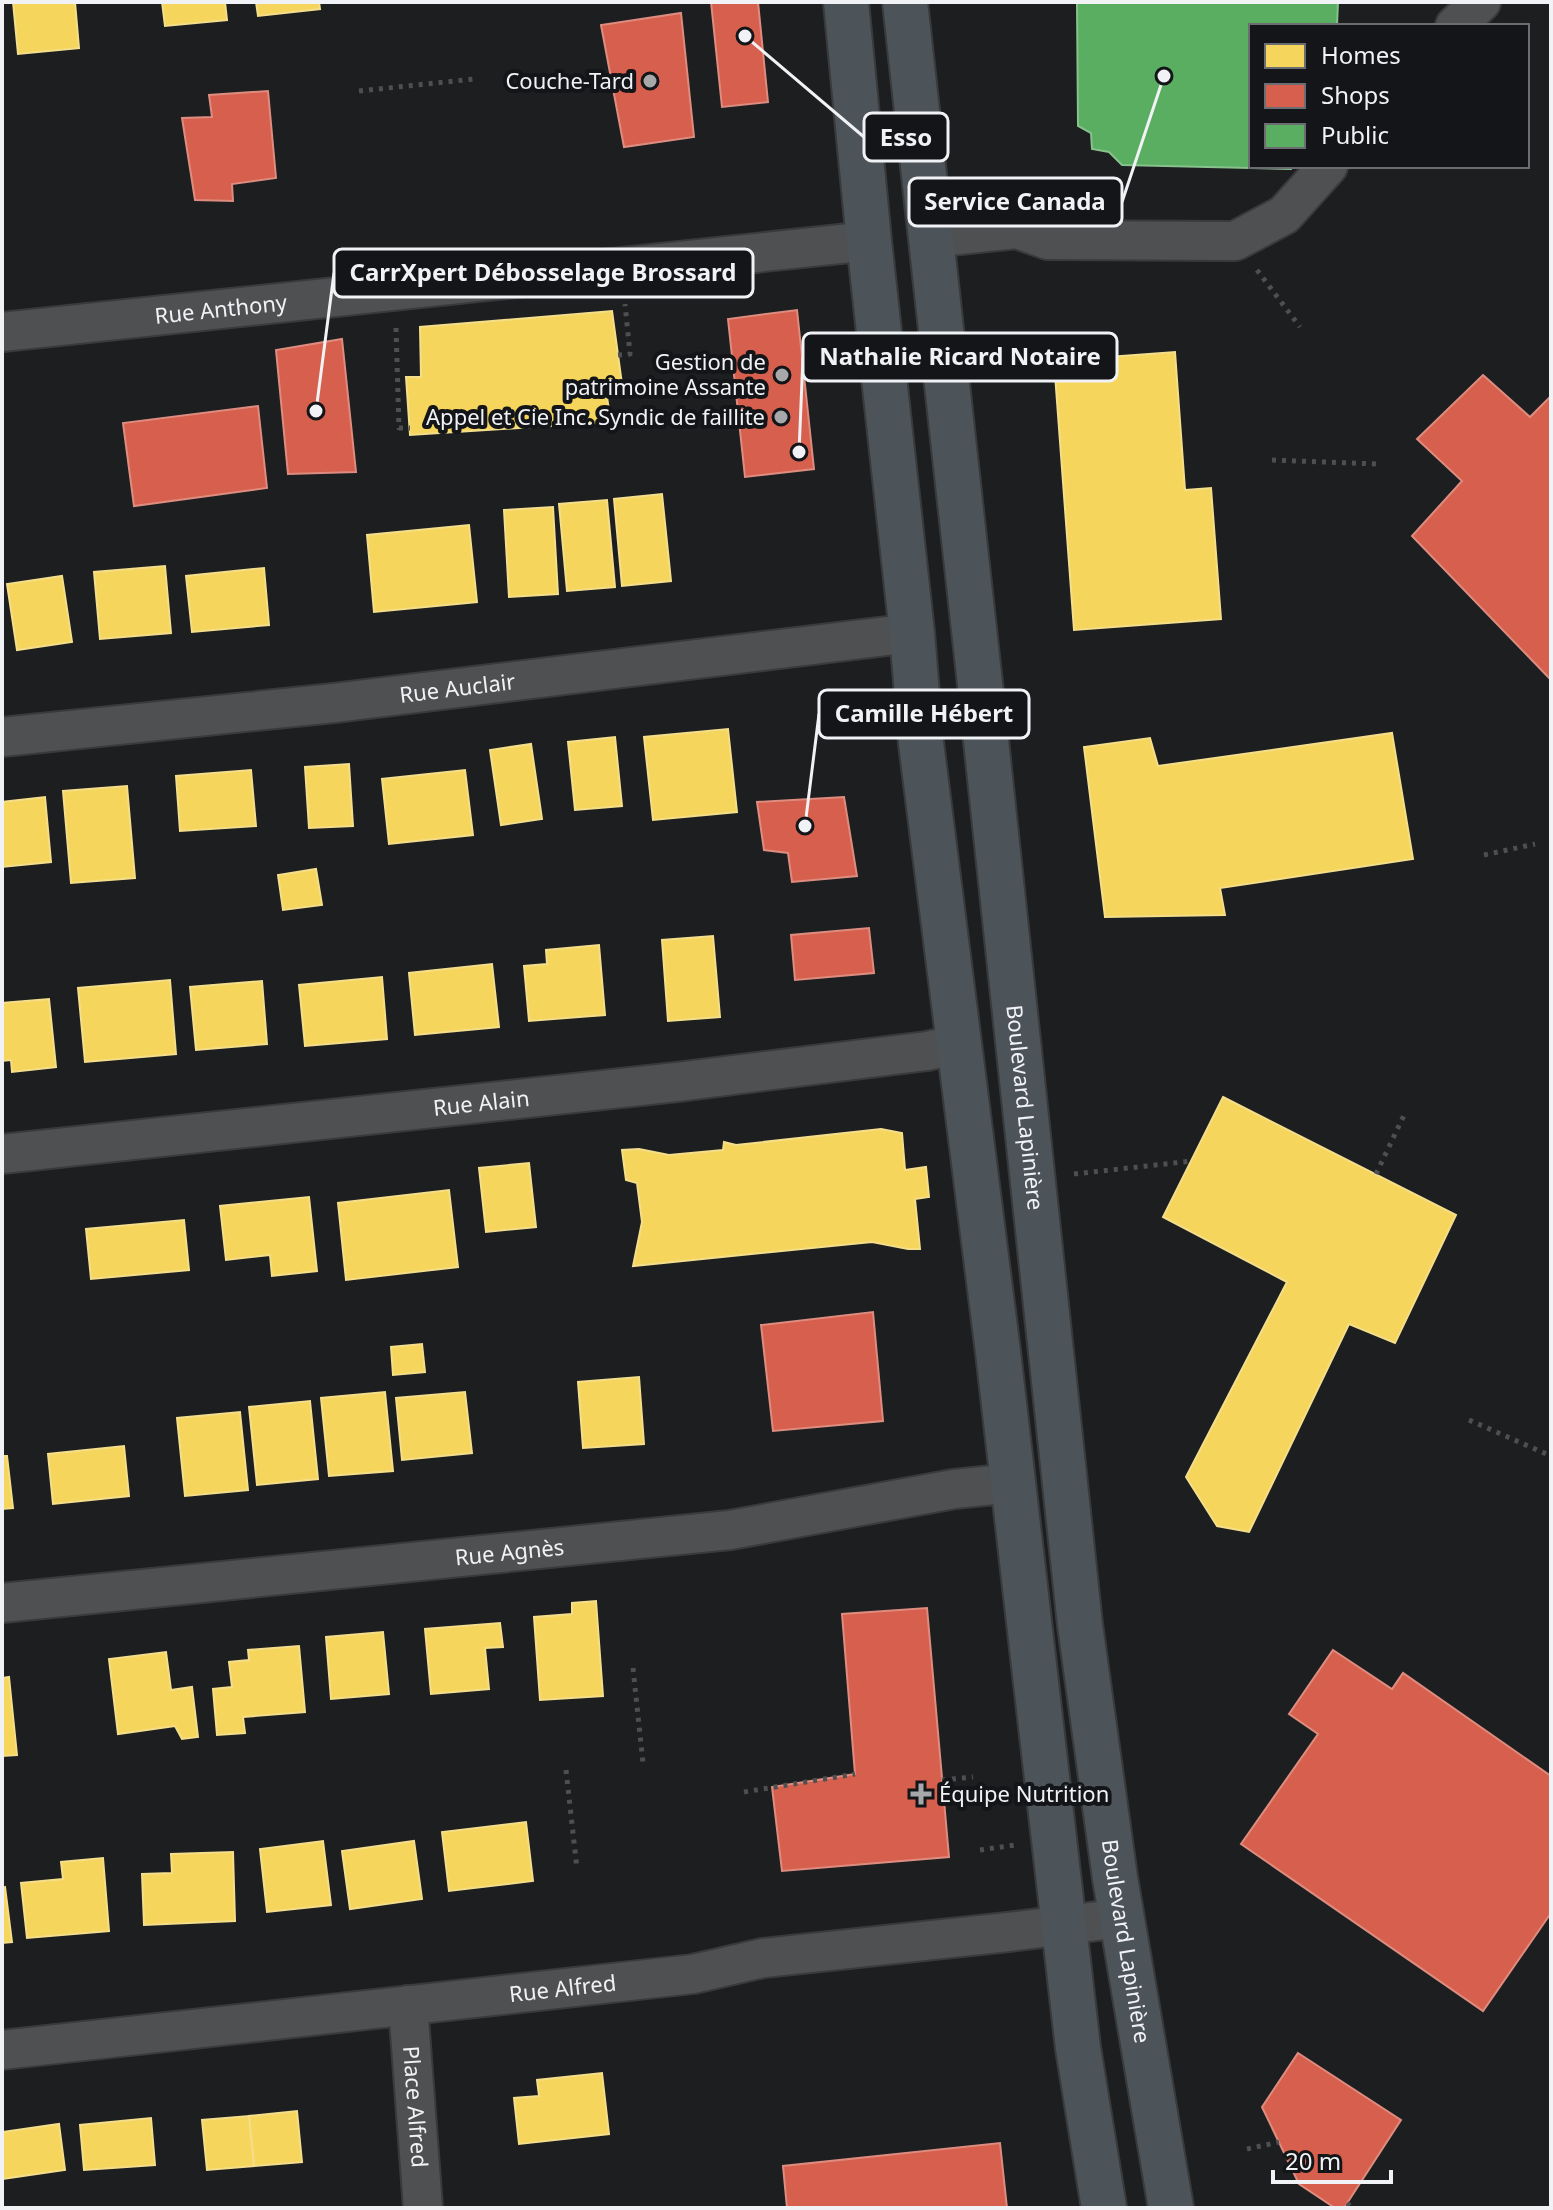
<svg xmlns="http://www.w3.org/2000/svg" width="1553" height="2210" font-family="'Noto Sans',sans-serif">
<rect width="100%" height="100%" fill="#1d1e20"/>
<!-- homes -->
<g fill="#f6d55c" stroke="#f4de8a" stroke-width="2">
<path d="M13,2H75L79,48L18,54Z"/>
<path d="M162,2H225L227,20L165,26Z"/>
<path d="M256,2H319L320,9L258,16Z"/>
<path d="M612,311L622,384L605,385L611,422L410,435L406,377H421L420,327Z"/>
<path d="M1175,352L1185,490L1211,488L1221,619L1074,630L1054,361Z"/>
<path d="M662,494L671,581L622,586L614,499Z"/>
<path d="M607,500L615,587L567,591L559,504Z"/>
<path d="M553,507L558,594L509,597L504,510Z"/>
<path d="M469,525L477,602L374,612L367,535Z"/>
<path d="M165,566L171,633L100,639L94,572Z"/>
<path d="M264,568L269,625L192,632L186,576Z"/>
<path d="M62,576L72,642L17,650L7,584Z"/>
<path d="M728,729L737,812L653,820L644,737Z"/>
<path d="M1392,733L1413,859L1220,888L1225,915L1105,917L1084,747L1150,738L1158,766Z"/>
<path d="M615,737L622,806L575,810L568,742Z"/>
<path d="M531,744L542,819L501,825L490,750Z"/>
<path d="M349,764L353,826L309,828L305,767Z"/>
<path d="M251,770L256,826L180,831L176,776Z"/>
<path d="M465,770L473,835L389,844L382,779Z"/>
<path d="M127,786L135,878L71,883L63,791Z"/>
<path d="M45,797L51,862L2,867V802Z"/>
<path d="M316,869L322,905L283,910L278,875Z"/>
<path d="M713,936L720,1017L668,1021L662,940Z"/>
<path d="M599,945L605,1015L529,1021L524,966L547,964L546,950Z"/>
<path d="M492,964L499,1027L415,1035L409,973Z"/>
<path d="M382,977L387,1039L305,1046L299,985Z"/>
<path d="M170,980L176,1054L85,1062L78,988Z"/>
<path d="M262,981L267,1044L196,1050L190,987Z"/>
<path d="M49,999L56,1067L12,1072L11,1060L2,1061V1003Z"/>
<path d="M1223,1097L1456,1215L1395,1343L1349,1324L1249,1532L1217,1526L1186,1477L1287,1282L1163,1217Z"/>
<path d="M881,1129L902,1133L905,1170L926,1167L929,1197L915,1199L920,1249H908L872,1242L633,1266L642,1222L637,1183L626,1180L622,1150L639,1149L669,1155L723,1150L724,1142L736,1145Z"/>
<path d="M529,1163L536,1227L486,1232L479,1168Z"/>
<path d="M449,1190L458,1267L346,1280L338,1203Z"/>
<path d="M309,1197L317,1271L272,1276L270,1255L226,1260L220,1206Z"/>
<path d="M184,1220L189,1270L91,1279L86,1229Z"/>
<path d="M422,1344L425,1372L393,1375L391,1347Z"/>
<path d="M639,1377L644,1444L583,1448L578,1382Z"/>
<path d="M385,1392L393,1471L329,1476L321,1398Z"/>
<path d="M465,1392L472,1453L402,1460L396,1398Z"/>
<path d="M310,1401L318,1479L257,1485L249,1407Z"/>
<path d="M240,1412L248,1490L185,1496L177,1418Z"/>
<path d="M124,1446L129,1496L53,1504L48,1454Z"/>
<path d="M2,1456H7L13,1508L2,1509Z"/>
<path d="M596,1601L603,1696L540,1700L534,1617L572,1614V1603Z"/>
<path d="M500,1623L503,1647L485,1648L489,1689L431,1694L425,1629Z"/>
<path d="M383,1632L389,1694L331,1699L326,1637Z"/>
<path d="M299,1646L305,1712L243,1717L245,1733L217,1735L213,1689L232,1687L229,1662L249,1660L248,1650Z"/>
<path d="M166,1652L171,1690L192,1687L198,1737L182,1739L175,1726L118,1734L109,1659Z"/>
<path d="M9,1677L17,1755L2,1756V1678Z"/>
<path d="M526,1822L533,1881L449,1891L442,1832Z"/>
<path d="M323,1841L331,1905L267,1912L260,1849Z"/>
<path d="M414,1841L422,1899L350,1909L342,1851Z"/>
<path d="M233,1852L235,1921L144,1925L142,1874L172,1873L171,1854Z"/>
<path d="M103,1858L109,1931L27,1938L21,1883L63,1879L61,1862Z"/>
<path d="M5,1887L12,1942L2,1943V1888Z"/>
<path d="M602,2073L609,2134L519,2144L514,2098L539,2096L537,2080Z"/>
<path d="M297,2111L302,2162L254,2166L249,2116Z"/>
<path d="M249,2116L254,2166L207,2170L202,2120Z"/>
<path d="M151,2118L155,2165L84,2170L80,2125Z"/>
<path d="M59,2124L65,2170L2,2179V2132Z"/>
</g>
<!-- shops -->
<g fill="#d6604d" stroke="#de8c7f" stroke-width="2">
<path d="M711,2H758L768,102L722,107Z"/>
<path d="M681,13L694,137L624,147L601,25Z"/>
<path d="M268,91L276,178L232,184L233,201L195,200L182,118L212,117L209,95Z"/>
<path d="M797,310L814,469L745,477L728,319Z"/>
<path d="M342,339L356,472L288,474L276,350Z"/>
<path d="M1483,375L1530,417L1551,396V680L1412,536L1462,481L1417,439Z"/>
<path d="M258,406L267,488L134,506L123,423Z"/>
<path d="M844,797L857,876L792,882L788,853L764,850L757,802Z"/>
<path d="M869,928L874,973L795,980L791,935Z"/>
<path d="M873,1312L883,1421L773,1431L761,1325Z"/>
<path d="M927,1608L949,1857L782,1871L772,1787L855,1774L842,1614Z"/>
<path d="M1333,1650L1392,1689L1403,1673L1551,1776V1913L1483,2011L1241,1844L1318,1734L1289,1714Z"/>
<path d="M1298,2053L1401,2120L1344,2208H1335L1299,2184L1262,2107Z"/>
<path d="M1000,2143L1007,2208H787L783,2166Z"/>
</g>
<!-- public -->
<path fill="#5aae61" stroke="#87c28d" stroke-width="2" d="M1077,2H1338L1337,26H1251V166H1293L1291,169L1122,165L1109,152L1092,149L1091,133L1078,126Z"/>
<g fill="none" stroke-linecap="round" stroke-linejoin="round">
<defs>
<g id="minor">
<path d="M1455,26L1481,2"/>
<path d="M931,238L1017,229L1048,240L1235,241L1284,215L1328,166"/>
<path id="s1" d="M2,332L869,241"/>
<path id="s2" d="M2,737L334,703L912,633"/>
<path id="s3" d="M2,1154L677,1082L927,1051L959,1044"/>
<path id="s4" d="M2,1603L730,1530L954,1489L1013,1483"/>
<path id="s5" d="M408,2005L423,2208"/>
<path id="s6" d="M2,2050L693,1974L763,1958L1008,1932L1122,1918"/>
</g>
<g id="major">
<path d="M846,2L869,241L912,633L921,743L998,1352L1078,2048L1104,2208"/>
<path id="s7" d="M905,2L980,684L1080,1625L1115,1878L1171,2208"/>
</g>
</defs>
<!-- minor casing -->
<use href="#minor" stroke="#393a3c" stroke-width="42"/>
<!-- major casing -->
<use href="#major" stroke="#393a3c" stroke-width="48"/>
<!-- path -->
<g stroke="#4e4f50" stroke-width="5" stroke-dasharray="4 6" stroke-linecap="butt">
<path d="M359,91L474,79"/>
<path d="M1257,270L1300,327"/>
<path d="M396,328L399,428H410"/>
<path d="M618,355L630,354L625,304"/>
<path d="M1272,460L1376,464"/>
<path d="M1484,855L1535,844"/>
<path d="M1074,1174L1192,1161"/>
<path d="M1376,1174L1406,1111"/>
<path d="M1469,1420L1551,1456"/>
<path d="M633,1668L643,1763"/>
<path d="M566,1770L577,1869"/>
<path d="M942,1780L973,1777"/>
<path d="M744,1792L855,1774"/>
<path d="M980,1850L1015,1845"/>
<path d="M1247,2149L1279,2142"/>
<path d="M1347,2203L1352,2208"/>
</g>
<!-- minor -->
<use href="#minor" stroke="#4f5051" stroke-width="38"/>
<!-- major -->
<use href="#major" stroke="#4c5359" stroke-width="44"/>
</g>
<!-- markers -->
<g fill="#a7a8aa" stroke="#131518" stroke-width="3">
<circle cx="650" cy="81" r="8"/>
<circle cx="782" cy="375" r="8"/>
<circle cx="781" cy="417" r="8"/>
<path d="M917 1782h8v8h8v8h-8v8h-8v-8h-8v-8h8z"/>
</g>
<g text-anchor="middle" stroke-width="8" stroke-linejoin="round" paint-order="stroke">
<!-- poi labels -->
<g font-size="22" fill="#f1f2f5" stroke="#131518" text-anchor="end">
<text x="634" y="89">Couche-Tard</text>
<text x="766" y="370">Gestion de<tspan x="766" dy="25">patrimoine Assante</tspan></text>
<text x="765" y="425">Appel et Cie Inc. Syndic de faillite</text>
<text x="939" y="1802" text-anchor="start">Équipe Nutrition</text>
</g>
<!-- street labels -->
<g font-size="22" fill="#f1f2f5" stroke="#131518">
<text dy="8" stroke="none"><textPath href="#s1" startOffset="220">Rue Anthony</textPath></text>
<text dy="8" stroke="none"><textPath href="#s2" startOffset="458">Rue Auclair</textPath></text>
<text dy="8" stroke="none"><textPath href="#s3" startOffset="482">Rue Alain</textPath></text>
<text dy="8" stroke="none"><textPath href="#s7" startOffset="1112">Boulevard Lapinière</textPath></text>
<text dy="8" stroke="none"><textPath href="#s4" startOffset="510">Rue Agnès</textPath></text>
<text dy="8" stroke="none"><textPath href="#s7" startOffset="1952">Boulevard Lapinière</textPath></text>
<text dy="8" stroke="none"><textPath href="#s6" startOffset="564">Rue Alfred</textPath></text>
<text dy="8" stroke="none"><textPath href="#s5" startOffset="102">Place Alfred</textPath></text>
</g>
</g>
<!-- callouts -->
<path fill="none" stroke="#f1f2f5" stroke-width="3" d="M745 36L864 137M1164 76L1122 202M316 411L334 273M799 452L803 357M805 826L819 714"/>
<g fill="#f1f2f5" stroke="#131518" stroke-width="3">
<circle cx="745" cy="36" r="8"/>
<circle cx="1164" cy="76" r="8"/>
<circle cx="316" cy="411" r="8"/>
<circle cx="799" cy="452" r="8"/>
<circle cx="805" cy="826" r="8"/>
</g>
<g fill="#131518" stroke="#f1f2f5" stroke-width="3">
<rect x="864" y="113" width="84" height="48" rx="8"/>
<rect x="909" y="178" width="213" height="48" rx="8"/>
<rect x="334" y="249" width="419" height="48" rx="8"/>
<rect x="803" y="333" width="314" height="48" rx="8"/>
<rect x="819" y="690" width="210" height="48" rx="8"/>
</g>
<g font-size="24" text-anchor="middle" font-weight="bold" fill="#f1f2f5">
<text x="906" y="146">Esso</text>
<text x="1015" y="210">Service Canada</text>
<text x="543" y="281">CarrXpert Débosselage Brossard</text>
<text x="960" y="365">Nathalie Ricard Notaire</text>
<text x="924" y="722">Camille Hébert</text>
</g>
<!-- border -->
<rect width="1553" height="2210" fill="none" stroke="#f1f2f5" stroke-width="8"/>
<!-- legend -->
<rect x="1249" y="24" width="280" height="144" fill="#131518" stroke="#6c6d70" stroke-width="2"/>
<rect x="1265" y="44" width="40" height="24" fill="#f6d55c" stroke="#6c6d70" stroke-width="2"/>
<text x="1321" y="64" font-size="24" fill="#f1f2f5">Homes</text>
<rect x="1265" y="84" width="40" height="24" fill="#d6604d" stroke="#6c6d70" stroke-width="2"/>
<text x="1321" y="104" font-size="24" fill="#f1f2f5">Shops</text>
<rect x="1265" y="124" width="40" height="24" fill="#5aae61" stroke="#6c6d70" stroke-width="2"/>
<text x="1321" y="144" font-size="24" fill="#f1f2f5">Public</text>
<!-- scale -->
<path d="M1273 2170v12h118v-12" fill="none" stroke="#f1f2f5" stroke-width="4"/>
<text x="1285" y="2170" font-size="24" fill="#f1f2f5" stroke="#131518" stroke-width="6" paint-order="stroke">20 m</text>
</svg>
